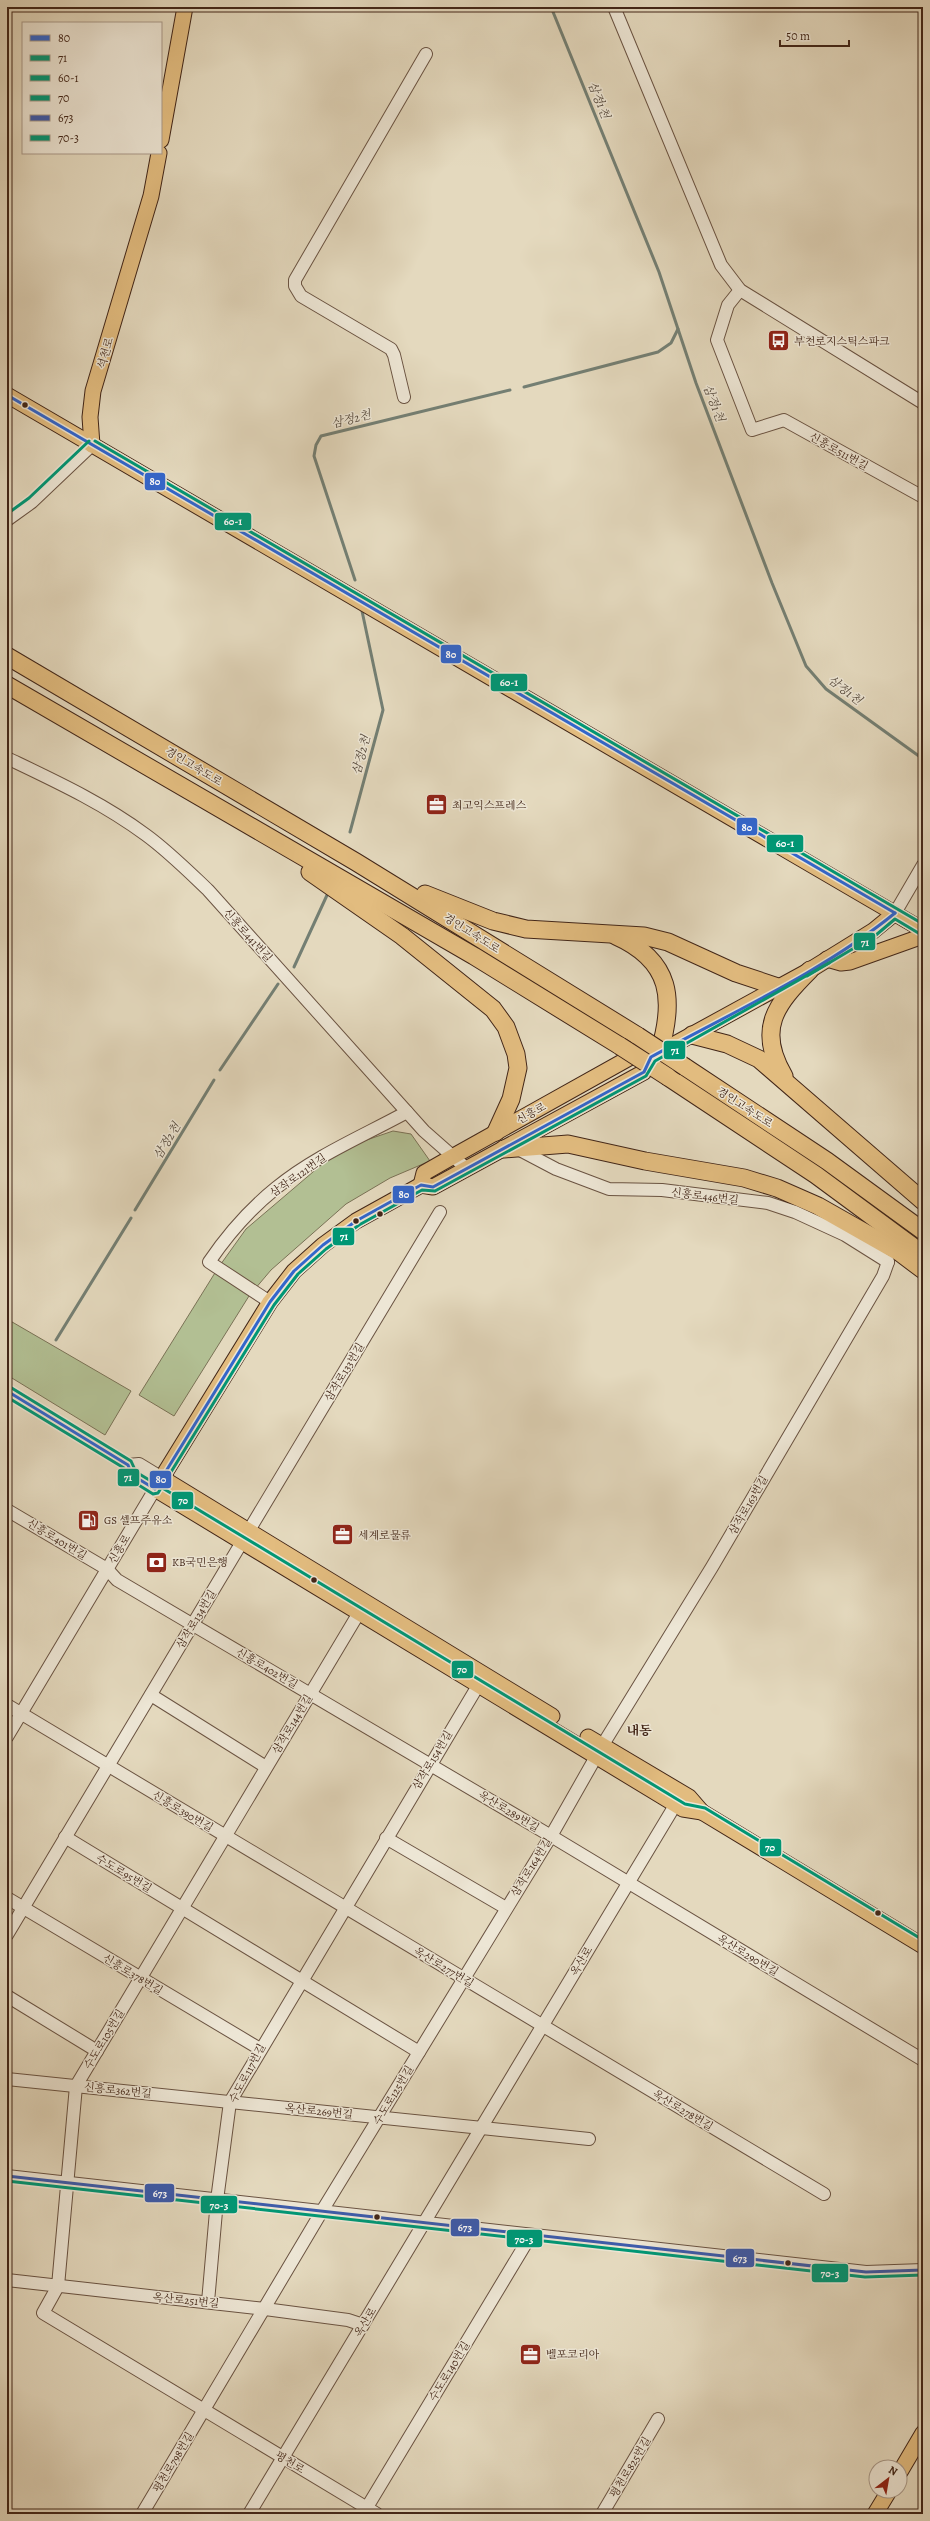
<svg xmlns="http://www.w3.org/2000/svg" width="930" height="2521" font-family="Alegreya,'Noto Serif KR',serif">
<rect width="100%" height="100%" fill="#e4d9be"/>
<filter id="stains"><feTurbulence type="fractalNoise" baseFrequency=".005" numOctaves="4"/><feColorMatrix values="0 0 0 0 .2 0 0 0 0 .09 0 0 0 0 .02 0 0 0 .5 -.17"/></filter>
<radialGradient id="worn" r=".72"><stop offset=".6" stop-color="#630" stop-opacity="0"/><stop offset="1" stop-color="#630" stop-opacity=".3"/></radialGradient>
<!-- green -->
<g fill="#b2bf93" stroke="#7a7256">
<path d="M393,1131L411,1134L430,1161L390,1178L346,1204L271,1270L249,1296L174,1416L139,1395L218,1268L246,1229L340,1149Z"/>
<path d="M7,1319L131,1391L105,1435L7,1375Z"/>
</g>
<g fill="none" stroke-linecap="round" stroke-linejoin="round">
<!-- stream -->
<g stroke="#747f73" stroke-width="3">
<path d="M551,7L659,272L696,383L772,583L806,666L826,689L923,759"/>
<path d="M524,387L658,352L671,343L678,329"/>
<path d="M355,580L314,456L316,445L321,436L510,390"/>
<path d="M350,832L383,710L362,611"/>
<path d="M294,967L328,893"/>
<path d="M220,1070L278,984"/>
<path d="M135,1210L214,1080"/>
<path d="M56,1340L131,1218"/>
</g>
<defs>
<g id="minor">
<path d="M614,7L721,265L740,290L923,403"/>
<path d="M740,290L728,305L717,340L752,430L784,420L923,497"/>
<path d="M404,397L394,355L391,349L301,296L295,286V280L426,54"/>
<path d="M7,520L32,502L92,445"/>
<path d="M7,758C55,781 103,803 146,835C168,851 188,871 208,890L424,1131L466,1168"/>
<path d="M895,913L923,865"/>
<path d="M518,1149L556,1169L609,1189L662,1190L768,1203L795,1212L845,1235L888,1262"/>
<path d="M270,1302L209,1262C228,1234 250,1209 276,1188C315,1156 363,1136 407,1112"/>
<path d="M7,1391L128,1465L132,1475L155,1489L7,1737"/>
<path d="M128,1465L139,1464L162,1478"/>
<path d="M7,1510L107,1569L117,1580L551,1836L923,2060"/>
<path d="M248,1532L440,1212"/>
<path d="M363,1606L76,2086L58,2286L43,2313L377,2514"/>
<path d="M151,1695L266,1767"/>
<path d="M7,1705L824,2194"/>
<path d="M602,1746L712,1567L883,1276L888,1262"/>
<path d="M65,1837L419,2052"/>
<path d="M386,1838L506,1908"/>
<path d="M7,1898L260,2049"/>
<path d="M7,1935L242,1542"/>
<path d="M7,1996L97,2051"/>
<path d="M7,2079L589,2139"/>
<path d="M7,2176L866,2272L923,2270"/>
<path d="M7,2280L265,2309L348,2320L363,2325"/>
<path d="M208,2302L217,2200L230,2102L479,1684"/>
<path d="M142,2514L322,2211L551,1836L597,1755"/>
<path d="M249,2514L680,1797"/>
<path d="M363,2514L531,2235"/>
<path d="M602,2514L658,2419"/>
</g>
<g id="major">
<path d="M161,140L185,7"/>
<path d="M7,395L923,930"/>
<path d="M92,445L90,417L93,391L151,196L159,153"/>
<path d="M827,959L841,963L850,962L923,936"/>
<path d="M651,1057L644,1072L433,1187L421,1185L356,1221L323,1245L294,1271L270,1302L155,1489L683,1809L702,1812"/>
<path d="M421,1185L424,1173L452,1157L631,1057H651L810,970L873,931L895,913"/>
<path d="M162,1478L552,1716"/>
<path d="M588,1737L689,1797L702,1812L923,1946"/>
<path d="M900,2472L923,2433"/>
<path d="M875,2514L889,2491"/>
</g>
<g id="highway">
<path d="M7,656L356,862L638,1036"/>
<path d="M7,685L474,956L620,1046"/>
<path d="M310,872L402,936L493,1009L506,1027L516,1054L518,1068L511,1099L496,1132"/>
<path d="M425,894L493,921L526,929L644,936L668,942L736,973L778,987"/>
<path d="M616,936C672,961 675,1000 659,1053"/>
<path d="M692,1035L727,1044L759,1059L923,1201"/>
<path d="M685,1067L827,1161L923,1231"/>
<path d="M784,1076C756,1029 776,1004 810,970"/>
<path d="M668,1077L816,1175L923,1254"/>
<path d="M504,1149L568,1144L645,1161L744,1178L777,1188L818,1206L899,1252L923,1270"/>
</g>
</defs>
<!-- minor casing -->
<use href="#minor" stroke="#6a5342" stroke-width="14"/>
<!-- major casing -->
<use href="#major" stroke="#422618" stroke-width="17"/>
<!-- highway casing -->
<use href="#highway" stroke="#422618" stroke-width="19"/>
<!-- minor -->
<use href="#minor" stroke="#ede6d5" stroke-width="12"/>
<!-- major -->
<use href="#major" stroke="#e2bc7f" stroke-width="15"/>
<!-- highway -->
<use href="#highway" stroke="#e2bc7f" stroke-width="17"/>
<defs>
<g id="highway-bridge">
<path d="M638,1036L685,1067"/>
<path d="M620,1046L668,1077"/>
</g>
</defs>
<!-- highway-bridge casing -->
<use href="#highway-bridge" stroke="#422618" stroke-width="19" stroke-linecap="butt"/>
<!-- highway-bridge -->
<use href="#highway-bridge" stroke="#e2bc7f" stroke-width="17"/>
<defs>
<g id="bus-1">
<path d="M7,395L895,913"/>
<path d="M7,1391L128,1465L132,1475L155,1489L270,1302L294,1271L323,1245L356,1221L421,1185L433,1187L644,1072L651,1057C731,1013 824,971 895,913"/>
</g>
<g id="bus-2">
<path d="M807,976L876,935L895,919L920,934"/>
<path d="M7,1397L124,1468L129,1479L153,1494L158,1493L274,1305L298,1274L326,1249L359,1225L422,1190L435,1191L646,1076L655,1061L829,963"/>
</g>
<g id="bus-3">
<path d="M95,441L923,924"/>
<path d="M7,514L29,498L89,441"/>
</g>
<path id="bus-4" d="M10,1387L131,1461L136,1472L685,1804L705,1808L923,1940"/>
<path id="bus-5" d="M7,2176L866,2272L923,2270"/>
<path id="bus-6" d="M7,2181L865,2277L923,2275"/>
</defs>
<!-- bus-1 casing -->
<use href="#bus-1" stroke="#ede6d5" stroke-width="6"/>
<!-- bus-2 casing -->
<use href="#bus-2" stroke="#ede6d5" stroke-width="6"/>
<!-- bus-3 casing -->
<use href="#bus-3" stroke="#ede6d5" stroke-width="6"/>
<!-- bus-4 casing -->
<use href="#bus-4" stroke="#ede6d5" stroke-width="6"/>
<!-- bus-5 casing -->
<use href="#bus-5" stroke="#ede6d5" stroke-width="6"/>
<!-- bus-6 casing -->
<use href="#bus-6" stroke="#ede6d5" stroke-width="6"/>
<!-- bus-1 -->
<use href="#bus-1" stroke="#36c" stroke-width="3"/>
<!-- bus-2 -->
<use href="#bus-2" stroke="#009775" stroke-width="3"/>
<!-- bus-3 -->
<use href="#bus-3" stroke="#009775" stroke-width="3"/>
<!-- bus-4 -->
<use href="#bus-4" stroke="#009775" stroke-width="3"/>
<!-- bus-5 -->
<use href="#bus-5" stroke="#3d5bab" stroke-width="3"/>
<!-- bus-6 -->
<use href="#bus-6" stroke="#009775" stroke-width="3"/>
</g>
<!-- icons -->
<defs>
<symbol id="bus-square" viewBox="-11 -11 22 22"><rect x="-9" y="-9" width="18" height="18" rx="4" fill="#8f2418" stroke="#ede6d5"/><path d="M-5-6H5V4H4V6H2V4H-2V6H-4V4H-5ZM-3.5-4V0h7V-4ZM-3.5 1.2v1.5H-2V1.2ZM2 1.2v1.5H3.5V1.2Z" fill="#fff"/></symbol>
<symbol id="office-square" viewBox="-11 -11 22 22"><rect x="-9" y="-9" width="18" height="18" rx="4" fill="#8f2418" stroke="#ede6d5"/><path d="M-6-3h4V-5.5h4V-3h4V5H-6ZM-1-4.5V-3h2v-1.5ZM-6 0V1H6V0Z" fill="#fff"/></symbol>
<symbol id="fuel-square" viewBox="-11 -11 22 22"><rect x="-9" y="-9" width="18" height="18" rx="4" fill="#8f2418" stroke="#ede6d5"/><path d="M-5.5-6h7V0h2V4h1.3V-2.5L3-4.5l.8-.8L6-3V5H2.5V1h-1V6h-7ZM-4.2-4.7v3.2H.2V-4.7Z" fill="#fff"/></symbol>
<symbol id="bank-square" viewBox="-11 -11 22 22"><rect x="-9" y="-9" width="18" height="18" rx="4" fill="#8f2418" stroke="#ede6d5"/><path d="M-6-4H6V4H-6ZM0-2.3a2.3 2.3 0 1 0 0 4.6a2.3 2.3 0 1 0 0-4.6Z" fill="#fff"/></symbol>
</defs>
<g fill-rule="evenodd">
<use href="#bus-square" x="766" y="328" width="25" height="25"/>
<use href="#office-square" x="424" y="792" width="25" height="25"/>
<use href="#fuel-square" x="76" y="1508" width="25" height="25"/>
<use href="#office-square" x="330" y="1522" width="25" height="25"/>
<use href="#bank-square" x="144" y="1550" width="25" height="25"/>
<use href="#office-square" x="518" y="2342" width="25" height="25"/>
</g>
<!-- markers -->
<g fill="#422618" stroke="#ede6d5" stroke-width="1.5">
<circle cx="25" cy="405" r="3.5"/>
<circle cx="380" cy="1214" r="3.5"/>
<circle cx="356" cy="1221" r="3.5"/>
<circle cx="314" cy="1580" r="3.5"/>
<circle cx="878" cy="1913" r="3.5"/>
<circle cx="377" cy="2217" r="3.5"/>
<circle cx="788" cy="2263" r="3.5"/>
</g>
<g text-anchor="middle" stroke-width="3" stroke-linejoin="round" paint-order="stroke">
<!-- poi labels -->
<g font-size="11" fill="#422618" stroke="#ede6d5" text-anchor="start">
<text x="794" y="345">부천로지스틱스파크</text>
<text x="452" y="809">최고익스프레스</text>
<text x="104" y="1524">GS 셀프주유소</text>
<text x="358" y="1539">세계로물류</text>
<text x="172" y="1566">KB국민은행</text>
<text x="546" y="2358">벨포코리아</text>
</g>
<!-- street labels -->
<g font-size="11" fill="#422618" stroke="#ede6d5">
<text transform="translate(105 353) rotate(-74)" y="4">석천로</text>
<text transform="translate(839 451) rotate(29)" y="4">신흥로511번길</text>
<text transform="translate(194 766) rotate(31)" y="4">경인고속도로</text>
<text transform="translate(472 933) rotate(32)" y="4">경인고속도로</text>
<text transform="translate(248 935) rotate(48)" y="4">신흥로441번길</text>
<text transform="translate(745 1107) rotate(33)" y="4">경인고속도로</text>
<text transform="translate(531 1113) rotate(-29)" y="4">신흥로</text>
<text transform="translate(298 1175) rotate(-35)" y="4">삼작로121번길</text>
<text transform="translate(705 1196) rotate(7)" y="4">신흥로446번길</text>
<text transform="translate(344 1372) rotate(-59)" y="4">삼작로133번길</text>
<text transform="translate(748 1505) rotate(-60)" y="4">삼작로163번길</text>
<text transform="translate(57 1539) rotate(31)" y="4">신흥로401번길</text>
<text transform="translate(119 1549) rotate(-59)" y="4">신흥로</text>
<text transform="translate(196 1619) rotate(-59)" y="4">삼작로134번길</text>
<text transform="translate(267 1668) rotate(30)" y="4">신흥로402번길</text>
<text transform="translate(292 1724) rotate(-59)" y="4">삼작로144번길</text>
<text transform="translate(432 1760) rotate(-59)" y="4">삼작로154번길</text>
<text transform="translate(183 1811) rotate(31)" y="4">신흥로390번길</text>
<text transform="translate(509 1811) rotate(31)" y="4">옥산로289번길</text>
<text transform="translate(531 1867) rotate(-58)" y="4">삼작로164번길</text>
<text transform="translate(124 1873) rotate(31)" y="4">수도로95번길</text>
<text transform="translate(748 1955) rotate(31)" y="4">옥산로290번길</text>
<text transform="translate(581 1961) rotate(-59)" y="4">옥산로</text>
<text transform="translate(444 1967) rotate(31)" y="4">옥산로277번길</text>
<text transform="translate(133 1974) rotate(31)" y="4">신흥로378번길</text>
<text transform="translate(104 2039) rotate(-59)" y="4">수도로105번길</text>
<text transform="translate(247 2073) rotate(-62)" y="4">수도로117번길</text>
<text transform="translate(118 2090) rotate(6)" y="4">신흥로362번길</text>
<text transform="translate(393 2095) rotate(-59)" y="4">수도로125번길</text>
<text transform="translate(683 2110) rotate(31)" y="4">옥산로278번길</text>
<text transform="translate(319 2111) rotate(6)" y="4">옥산로269번길</text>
<text transform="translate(186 2300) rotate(6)" y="4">옥산로251번길</text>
<text transform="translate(365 2322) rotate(-59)" y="4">옥산로</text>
<text transform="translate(449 2371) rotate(-59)" y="4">수도로140번길</text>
<text transform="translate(173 2462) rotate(-59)" y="4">평천로798번길</text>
<text transform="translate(290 2462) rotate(31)" y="4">평천로</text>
<text transform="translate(630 2467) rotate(-59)" y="4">평천로825번길</text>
</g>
<!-- water labels -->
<g font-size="12" font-style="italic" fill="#574b3e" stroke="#ede6d5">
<text transform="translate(599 100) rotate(68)" y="4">삼정1천</text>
<text transform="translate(714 403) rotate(69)" y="4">삼정1천</text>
<text transform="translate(351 419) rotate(-14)" y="4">삼정2천</text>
<text transform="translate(845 690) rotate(38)" y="4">삼정1천</text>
<text transform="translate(361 755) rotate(-75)" y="4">삼정2천</text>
<text transform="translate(167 1141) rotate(-59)" y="4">삼정2천</text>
</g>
<!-- quarter labels -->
<g font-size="13" font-weight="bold" fill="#422618" stroke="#ede6d5">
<text x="639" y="1735">내동</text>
</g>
</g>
<g stroke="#ede6d5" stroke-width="1.5">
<rect x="144" y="472" width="22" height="19" rx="4" fill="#36c"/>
<rect x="214" y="512" width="38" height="19" rx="4" fill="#009775"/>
<rect x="440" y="644" width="22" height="20" rx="4" fill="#36c"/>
<rect x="490" y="673" width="38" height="19" rx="4" fill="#009775"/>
<rect x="736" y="817" width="22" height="19" rx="4" fill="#36c"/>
<rect x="766" y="834" width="38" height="19" rx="4" fill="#009775"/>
<rect x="853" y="932" width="23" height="19" rx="4" fill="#009775"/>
<rect x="663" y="1040" width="23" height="20" rx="4" fill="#009775"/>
<rect x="392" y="1185" width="23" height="19" rx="4" fill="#36c"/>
<rect x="332" y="1227" width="23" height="19" rx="4" fill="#009775"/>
<rect x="117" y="1468" width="23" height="19" rx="4" fill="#009775"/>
<rect x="149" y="1470" width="23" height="19" rx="4" fill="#36c"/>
<rect x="171" y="1491" width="23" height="19" rx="4" fill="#009775"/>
<rect x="451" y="1660" width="23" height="19" rx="4" fill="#009775"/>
<rect x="759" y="1838" width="23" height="19" rx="4" fill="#009775"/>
<rect x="144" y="2183" width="31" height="20" rx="4" fill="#3d5bab"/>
<rect x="200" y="2195" width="38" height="19" rx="4" fill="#009775"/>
<rect x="450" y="2218" width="30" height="19" rx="4" fill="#3d5bab"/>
<rect x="506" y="2229" width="37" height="19" rx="4" fill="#009775"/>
<rect x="725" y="2248" width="30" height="20" rx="4" fill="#3d5bab"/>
<rect x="811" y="2263" width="38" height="20" rx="4" fill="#009775"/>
</g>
<g font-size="11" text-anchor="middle" font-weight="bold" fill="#fff">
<text x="155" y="485">80</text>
<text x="233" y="525">60-1</text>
<text x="451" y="658">80</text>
<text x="509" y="686">60-1</text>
<text x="747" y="831">80</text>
<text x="785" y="847">60-1</text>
<text x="865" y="946">71</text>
<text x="675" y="1054">71</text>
<text x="404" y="1198">80</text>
<text x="344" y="1240">71</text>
<text x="128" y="1481">71</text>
<text x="161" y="1483">80</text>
<text x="183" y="1504">70</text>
<text x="462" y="1673">70</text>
<text x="770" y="1851">70</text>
<text x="160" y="2197">673</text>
<text x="219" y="2209">70-3</text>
<text x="465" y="2231">673</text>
<text x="524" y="2243">70-3</text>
<text x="740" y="2262">673</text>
<text x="830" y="2277">70-3</text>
</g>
<!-- margin -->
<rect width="930" height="2521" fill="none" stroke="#e4d9be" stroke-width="24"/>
<rect x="8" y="8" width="914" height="2505" fill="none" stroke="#422618" stroke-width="2"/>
<rect x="12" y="12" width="906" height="2497" fill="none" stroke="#422618"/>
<!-- legend -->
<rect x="22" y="22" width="140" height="132" fill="#ede6d5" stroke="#a99989"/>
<rect x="30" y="35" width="20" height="6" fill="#3366cc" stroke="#a99989"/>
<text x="58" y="42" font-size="12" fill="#422618">80</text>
<rect x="30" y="55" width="20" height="6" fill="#009775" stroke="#a99989"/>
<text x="58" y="62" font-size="12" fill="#422618">71</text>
<rect x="30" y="75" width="20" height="6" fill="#009775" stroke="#a99989"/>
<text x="58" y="82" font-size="12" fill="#422618">60-1</text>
<rect x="30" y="95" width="20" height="6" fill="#009775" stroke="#a99989"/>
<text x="58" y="102" font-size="12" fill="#422618">70</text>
<rect x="30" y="115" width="20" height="6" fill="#3d5bab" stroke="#a99989"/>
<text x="58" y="122" font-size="12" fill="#422618">673</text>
<rect x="30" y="135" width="20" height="6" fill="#009775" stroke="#a99989"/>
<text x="58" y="142" font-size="12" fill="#422618">70-3</text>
<!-- north arrow -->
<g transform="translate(888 2479) rotate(31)"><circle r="19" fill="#ede6d5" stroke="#a99989"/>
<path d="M0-3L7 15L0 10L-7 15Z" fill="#8f2418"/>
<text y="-6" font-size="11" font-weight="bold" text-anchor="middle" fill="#422618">N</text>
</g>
<!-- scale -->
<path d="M780 40v6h69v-6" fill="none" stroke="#422618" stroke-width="2"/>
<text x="786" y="40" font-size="12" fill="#422618" stroke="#ede6d5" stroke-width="3" paint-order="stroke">50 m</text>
<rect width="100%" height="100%" filter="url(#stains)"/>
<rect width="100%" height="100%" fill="url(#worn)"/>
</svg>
